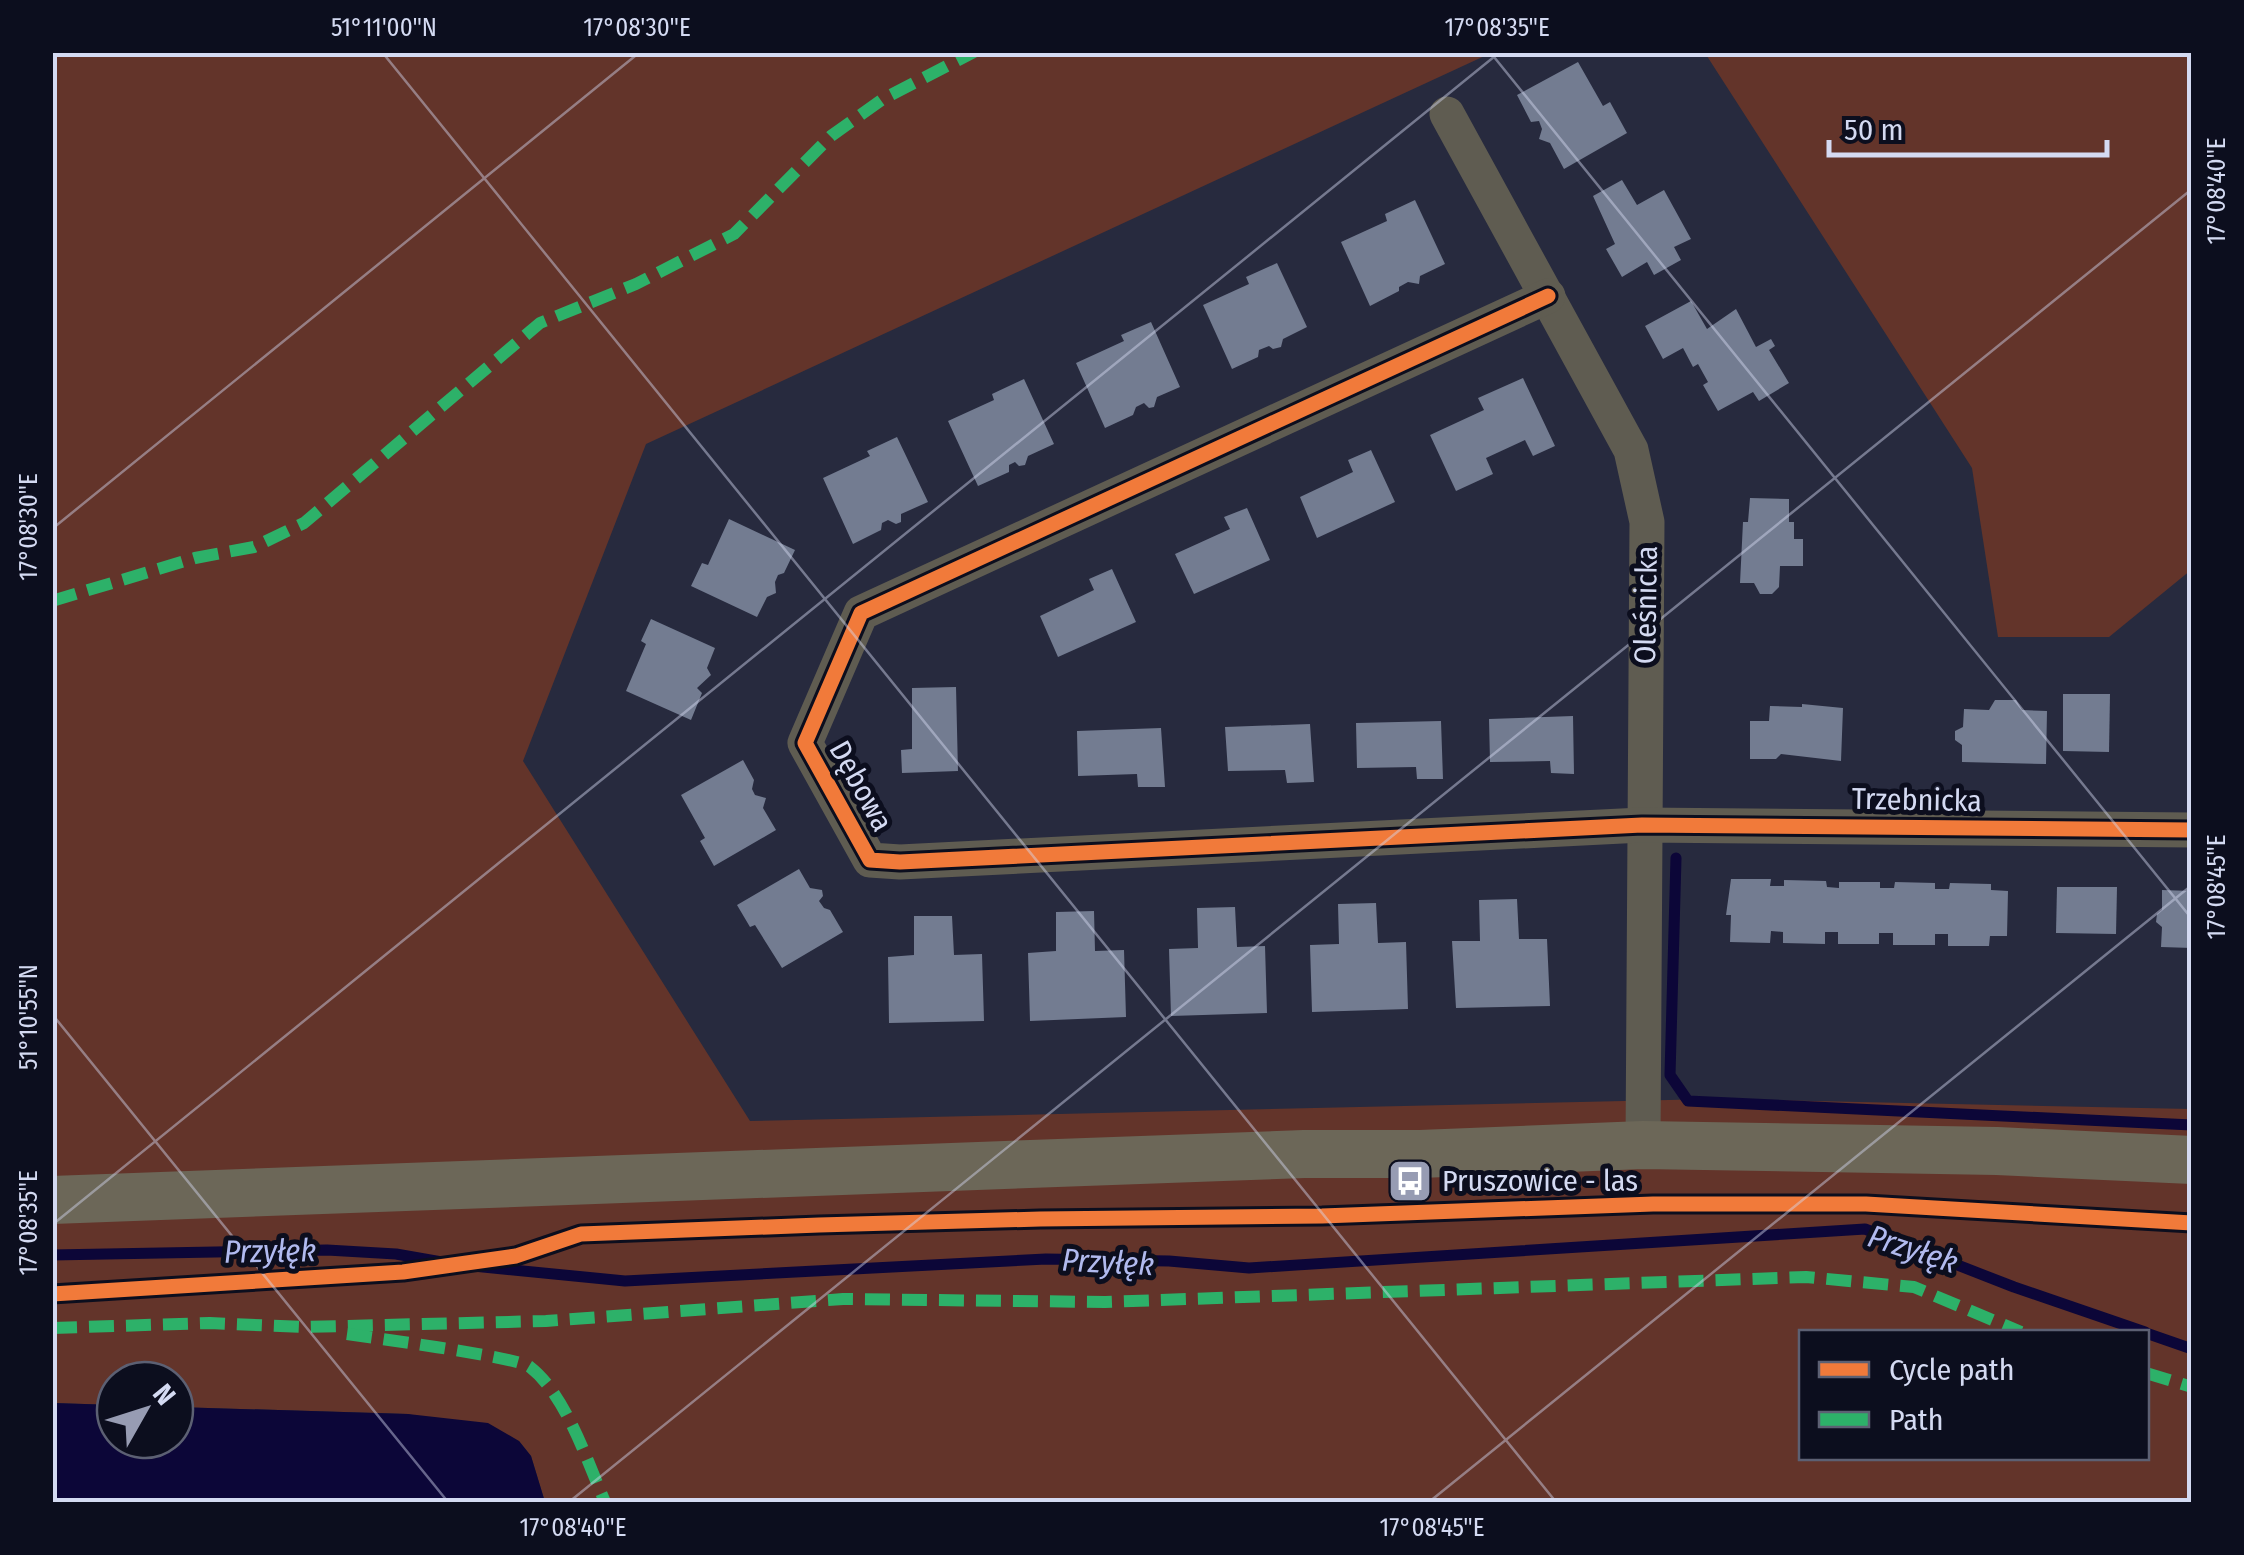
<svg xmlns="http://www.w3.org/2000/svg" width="2244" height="1555" font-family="'Fira Sans Condensed',sans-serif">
<rect width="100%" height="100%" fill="#272a3e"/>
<!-- green -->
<g fill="#63342a" fill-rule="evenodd">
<path d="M53,53H1491L646,444L523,761L750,1121L1713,1099L2191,1109V1502H545L531,1456L519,1441L408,1414L175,1407V1380H115V1405L53,1403ZM1802,1332H2146V1458H1802Z"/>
<path d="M1705,53H2191V570L2109,637H1998L1972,468Z"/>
</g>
<!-- water -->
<path fill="#0c0638" d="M53,1403L115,1405V1440H175V1407L408,1414L488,1423L519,1441L531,1456L545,1502H53Z"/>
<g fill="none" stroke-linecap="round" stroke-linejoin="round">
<!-- stream -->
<g stroke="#0c0638" stroke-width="11">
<path d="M1676,858L1670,1075L1688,1101L2192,1125"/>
<path d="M52,1255L327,1250L396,1254L453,1264L625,1281L1046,1259L1169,1261L1249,1268L1865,1229L2014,1287L2145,1332"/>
<path d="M2146,1333L2192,1349"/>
</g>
</g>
<!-- building -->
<g fill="#737c91">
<path d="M1578,62L1603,106L1610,102L1627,133L1564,169L1550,143L1539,139L1542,129L1539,121L1531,122L1517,95Z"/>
<path d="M1622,180L1637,205L1664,190L1691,239L1674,247L1681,260L1654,275L1647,262L1622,277L1606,249L1615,244L1593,196Z"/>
<path d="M1415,200L1445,264L1420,276L1419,284L1408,282L1399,287V291L1370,306L1341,242L1387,221L1385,214Z"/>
<path d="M1277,263L1307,327L1283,339L1281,347L1273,349L1269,346L1259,350L1258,357L1232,369L1203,305L1249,284L1246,277Z"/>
<path d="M1691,301L1707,329L1736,309L1756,347L1771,339L1775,346L1769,350L1789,383L1759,401L1753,392L1718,411L1703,385L1708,382L1698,364L1693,367L1683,348L1663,359L1645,326Z"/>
<path d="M1151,322L1180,387L1157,397L1154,407L1149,408L1144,403L1136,407L1133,415L1105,428L1076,363L1124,341L1121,335Z"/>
<path d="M1523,378L1555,446L1533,456L1525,440L1486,458L1493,474L1456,491L1430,435L1484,410L1478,398Z"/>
<path d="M1024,379L1054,444L1028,456L1025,465L1019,466L1015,462L1009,465V472L978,486L948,421L994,400L992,394Z"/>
<path d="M897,437L928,502L901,514V522L896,524L888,520L882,523L881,530L853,544L823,478L870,456L867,451Z"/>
<path d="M1371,450L1395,502L1317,538L1300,497L1353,472L1348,460Z"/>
<path d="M1750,498L1789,499V522H1794V539H1803V566H1780L1779,587L1772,594H1760L1754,583H1740L1743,522H1748Z"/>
<path d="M1247,508L1270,560L1194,594L1175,554L1230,529L1224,517Z"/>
<path d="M729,519L795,550L784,573L778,575L775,582L776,593L767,597L757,617L691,586L702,563L708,565Z"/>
<path d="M1112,569L1136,622L1058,657L1040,616L1094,590L1089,579Z"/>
<path d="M651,619L715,648L707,668L711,675L697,688L702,693L691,720L626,691L646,644L641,641Z"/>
<path d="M956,687L958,771L902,773L901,750L912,749V688Z"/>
<path d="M2063,694H2110L2109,752L2063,751Z"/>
<path d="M1995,700H2016L2022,710L2047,711L2046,764L1962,762V745L1955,740V731L1963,727L1964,709L1989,710Z"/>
<path d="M1802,704L1843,708L1841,761L1781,754L1776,759H1750V721H1769L1770,706L1802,707Z"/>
<path d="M1573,716L1574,774L1551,773L1550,761L1490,762L1489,719Z"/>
<path d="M1441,721L1443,779H1417L1416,767L1357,768L1356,723Z"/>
<path d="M1310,724L1314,782L1287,783L1285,770L1228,771L1225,727Z"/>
<path d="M1161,728L1165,787H1138L1137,774L1078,776L1077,731Z"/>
<path d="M743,760L754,780L752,789L755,795L766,798L763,808L776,830L714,866L700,841L705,838L681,795Z"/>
<path d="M799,869L810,888L822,890L823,896L819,901L824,908L830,910L843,932L782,968L755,925L750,927L737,905Z"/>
<path d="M1731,879H1771L1770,886H1784V880L1826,881L1827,887L1839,888V882H1880V888H1894L1895,882L1935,883V889H1949L1950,883L1991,884V890L2008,891L2007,936H1990L1989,946H1948V934H1935V945H1893V933H1879V944H1838V932H1825V944L1783,943V932L1771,931L1770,943L1730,942L1731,915H1726Z"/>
<path d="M2057,887H2117L2116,934L2056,933Z"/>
<path d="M2162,890L2192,891V948L2161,947L2162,927L2156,922L2157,914L2162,910Z"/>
<path d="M1517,899L1519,939H1547L1550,1006L1456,1008L1452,941H1480L1479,900Z"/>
<path d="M1376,903L1378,943L1406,942L1408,1009L1312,1012L1310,945L1339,944L1338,904Z"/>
<path d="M1235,907L1237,947L1265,946L1267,1013L1171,1016L1169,949L1198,948L1197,908Z"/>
<path d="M1094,911L1095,951L1124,950L1126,1017L1030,1021L1028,953L1056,951V912Z"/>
<path d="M914,916H952L954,955L982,954L984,1021L889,1023L888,957L914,955Z"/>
</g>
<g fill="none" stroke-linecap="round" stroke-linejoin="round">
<!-- street -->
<g stroke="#5f5c51" stroke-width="35">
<path d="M1447,114L1631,450L1647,522L1643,1145"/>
<path d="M1548,296L861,613L805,743L870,860L900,862L1642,825L2192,830"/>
</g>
<!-- secondary -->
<path stroke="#6c6758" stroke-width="48" d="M52,1200L1304,1154H1420L1643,1145L1997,1151L2192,1160"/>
<!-- quiet -->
<g stroke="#2db169" stroke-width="12" stroke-dasharray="25 12" stroke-linecap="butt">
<path d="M52,601L195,558L254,547L304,523L540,323L636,284L734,234L831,136L883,99L974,52"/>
<path d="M52,1328L210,1323L303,1327L546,1321L843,1299L1105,1302L1806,1277L1914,1287L2021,1332"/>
<path d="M347,1334C373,1338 519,1357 530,1367C566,1395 587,1461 605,1502"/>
<path d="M2146,1373L2192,1387"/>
</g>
<defs>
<g id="cycleway">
<path d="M1548,296L861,613L805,743L870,860L900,862L1642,825L2192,830"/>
<path d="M52,1294L403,1272L516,1256L581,1234L819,1225L1040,1219L1322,1216L1653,1204H1866L2192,1223"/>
</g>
</defs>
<!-- cycleway casing -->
<use href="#cycleway" stroke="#0c0e1e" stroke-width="21"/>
<!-- cycleway -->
<use href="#cycleway" stroke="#f17a3a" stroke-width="15"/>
</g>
<!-- ticks -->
<path fill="none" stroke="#d4daf2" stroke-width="2.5" stroke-opacity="0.45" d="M382,52L1556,1502M1490,52L2192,919M52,529L640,52M52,1014L448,1502M52,1225L1500,52M569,1502L2192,189M1429,1502L2192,885"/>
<!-- icons -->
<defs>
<symbol id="bus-square" viewBox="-11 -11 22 22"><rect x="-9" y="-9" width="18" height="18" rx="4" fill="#979cb3" stroke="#0c0e1e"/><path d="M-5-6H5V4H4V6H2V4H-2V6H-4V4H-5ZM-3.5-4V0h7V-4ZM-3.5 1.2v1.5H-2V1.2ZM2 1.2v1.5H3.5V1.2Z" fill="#fff"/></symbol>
</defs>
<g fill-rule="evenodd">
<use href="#bus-square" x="1385" y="1156" width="50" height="50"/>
</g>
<g text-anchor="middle" stroke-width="10" stroke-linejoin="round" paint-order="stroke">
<!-- street labels -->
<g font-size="30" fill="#d4daf2" stroke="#0c0e1e">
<text transform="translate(1646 605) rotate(-89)" y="10">Oleśnicka</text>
<text transform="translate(861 786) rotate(61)" y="10">Dębowa</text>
<text transform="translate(1917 800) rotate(1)" y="10">Trzebnicka</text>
</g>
<!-- poi labels -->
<g font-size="30" fill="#d4daf2" stroke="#0c0e1e" text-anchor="start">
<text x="1442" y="1191">Pruszowice - las</text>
</g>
<!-- water labels -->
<g font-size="32" font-style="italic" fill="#b1baef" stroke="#0c0e1e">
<text transform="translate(1913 1249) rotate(18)" y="11">Przyłęk</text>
<text transform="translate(270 1251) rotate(-1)" y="11">Przyłęk</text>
<text transform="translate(1108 1262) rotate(3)" y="11">Przyłęk</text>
</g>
</g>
<!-- border -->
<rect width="2244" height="1555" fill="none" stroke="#0c0e1e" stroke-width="110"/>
<!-- legend -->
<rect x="1799" y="1330" width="350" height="130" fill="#0c0e1e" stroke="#5c6073" stroke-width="2.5"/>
<rect x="1819" y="1362" width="50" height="15" fill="#f17a3a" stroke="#5c6073" stroke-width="2.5"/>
<text x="1889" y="1380" font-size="30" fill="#d4daf2">Cycle path</text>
<rect x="1819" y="1412" width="50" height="15" fill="#2db169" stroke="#5c6073" stroke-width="2.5"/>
<text x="1889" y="1430" font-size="30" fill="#d4daf2">Path</text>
<!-- north arrow -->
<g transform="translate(145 1410) rotate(51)"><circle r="48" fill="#0c0e1e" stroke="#5c6073" stroke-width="2.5"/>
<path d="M0-8L18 38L0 25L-18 38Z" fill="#979cb3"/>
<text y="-15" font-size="28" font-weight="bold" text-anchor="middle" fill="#d4daf2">N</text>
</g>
<!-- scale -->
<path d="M1829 140v15h278v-15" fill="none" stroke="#d4daf2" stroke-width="5"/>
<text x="1844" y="140" font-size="30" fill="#d4daf2" stroke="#0c0e1e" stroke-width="8" paint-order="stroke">50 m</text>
<rect x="55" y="55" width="2134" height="1445" fill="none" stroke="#d4daf2" stroke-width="4"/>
<g font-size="25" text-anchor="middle" fill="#d4daf2">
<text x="384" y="36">51°11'00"N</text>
<text x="637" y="36">17°08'30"E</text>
<text x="1497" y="36">17°08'35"E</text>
<text transform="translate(2216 191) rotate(-90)" y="9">17°08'40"E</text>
<text transform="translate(28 527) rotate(-90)" y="9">17°08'30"E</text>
<text transform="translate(2216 887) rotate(-90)" y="9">17°08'45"E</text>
<text transform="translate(28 1017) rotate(-90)" y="9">51°10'55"N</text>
<text transform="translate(28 1223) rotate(-90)" y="9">17°08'35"E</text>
<text x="573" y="1536">17°08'40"E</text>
<text x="1432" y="1536">17°08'45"E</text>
</g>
</svg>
